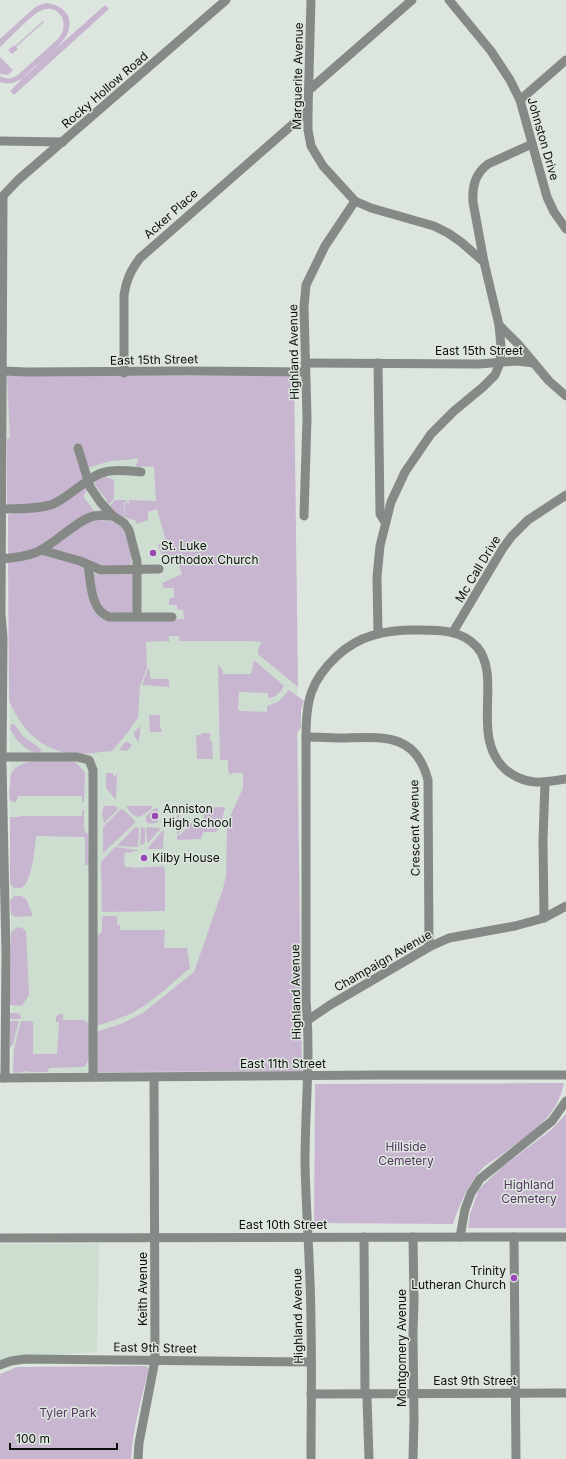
<svg xmlns="http://www.w3.org/2000/svg" width="566" height="1459" font-family="Inter,sans-serif">
<rect width="100%" height="100%" fill="#dde6de"/>
<!-- built -->
<g fill="#cdddcf">
<path d="M7,376H294L302,1071L12,1073Z"/>
<path d="M0,1244H99L97,1352L26,1357L0,1360Z"/>
</g>
<!-- green -->
<g fill="#c8b6d0">
<path d="M46,3C54,4 62,7 67,14C81,39 36,62 23,78L105,5L109,9L14,95L10,91L23,78C15,83 9,85 0,82V76C7,80 13,79 19,74L59,38C71,23 58,2 40,11C30,16 10,38 0,47V39L33,9L37,6Z"/>
<path d="M43,21L44,22L16,47L18,49L12,54L8,50L14,45L15,46Z"/>
<path d="M0,57L13,70L8,75L0,74Z"/>
<path d="M7,376H294L298,687L258,654V649L262,642L248,641H179V636H169V642H167L166,641L146,642L147,668L140,686L138,717L128,732L112,751C97,752 81,756 66,753C38,747 19,726 9,700L8,560L40,554L80,564L86,569C89,585 89,613 106,620L184,619L183,610H178L177,605H169V599L174,597V588H164L162,583L182,574L177,560L172,555L163,558L158,545L166,541L157,509L148,512V520L137,524L135,520H133L125,517V503H129V500L156,501L154,467L143,466L137,468L136,464L139,462L137,458C128,461 119,460 111,461C102,463 94,466 85,469L80,445H73V449L76,453L85,480L50,502L7,507V439L10,438Z"/>
<path d="M105,477L112,479L114,481V499L108,505L106,502L107,500L94,484L97,480Z"/>
<path d="M85,486L87,490L83,496L94,511L102,510V511L34,550L8,554V515L19,511L29,510Z"/>
<path d="M115,500H127V502H124L125,519L119,517L109,507Z"/>
<path d="M93,520C120,520 124,523 130,549C131,556 133,561 129,567L106,568L48,549L76,529Z"/>
<path d="M96,573L100,575L133,574V614L104,612L97,597L94,577V574Z"/>
<path d="M254,660L284,686C280,692 276,698 268,698V693L239,692L238,710L241,711L267,712V706L278,702L289,690L304,701L301,710V727L297,733L302,1071L97,1072L95,1036L99,1031L121,1024L143,1013L194,972L223,889L226,875L227,828L229,819L243,788V773H233L230,775L228,770V760H220L218,665L222,669L223,674H251Z"/>
<path d="M148,669H150V679H169V687L142,685Z"/>
<path d="M149,715H160V726L162,732H150Z"/>
<path d="M11,724H14L23,736L41,749L40,753C27,753 16,740 10,729Z"/>
<path d="M140,726V736L139,737V743L134,735V732Z"/>
<path d="M201,733H210V741H212L213,759H197L196,735H201Z"/>
<path d="M125,742H128L132,745L127,751L119,750Z"/>
<path d="M33,761H74L82,769L85,773L84,802H82V796H18L16,802L10,801C9,796 9,791 10,785C10,767 18,765 33,761Z"/>
<path d="M106,773H113V776L117,775L116,800L106,788Z"/>
<path d="M104,806H116L118,809L104,823L102,813Z"/>
<path d="M127,806H152V808C141,818 136,821 127,808Z"/>
<path d="M225,807L221,825L216,832H203L201,839L177,840V836L181,834L193,821H204V813L203,811H179V820H190V821H181V824L187,825L177,835V808Z"/>
<path d="M155,808L158,809V822C154,824 150,824 146,822V816Z"/>
<path d="M121,809L124,810L135,821V823L103,853V827Z"/>
<path d="M82,810H84V830L88,834L89,865H85V837L36,836C35,847 32,878 24,886C22,888 20,888 18,888C14,888 12,887 10,884V817H20V816H82Z"/>
<path d="M137,827L139,829L138,847L117,846L133,829Z"/>
<path d="M141,827L145,828V842L143,845H140Z"/>
<path d="M147,827L161,828L150,841L147,843L146,829Z"/>
<path d="M164,829L163,849H147Z"/>
<path d="M115,847L138,850V851H132V853L126,852L124,855L125,867H133L134,868L163,866L165,870V911L102,912L101,862Z"/>
<path d="M14,896H21L26,899L33,916L15,917L11,914L10,901Z"/>
<path d="M103,916H120H117V925H120V930H165L164,948H187L190,968C172,983 155,1000 134,1012C122,1018 109,1022 96,1026V938L102,931V917Z"/>
<path d="M18,927L22,928L26,931L29,995L22,1006L10,1005V1002L11,932Z"/>
<path d="M10,1013H17L21,1015L20,1019H10Z"/>
<path d="M59,1014H63V1020H83L89,1023C89,1036 93,1057 84,1067L49,1068L48,1072H33L24,1071L23,1072L15,1073L13,1071L14,1049L21,1021H31L33,1022V1054H57L59,1022H56V1017Z"/>
<path d="M10,1021H19L13,1044L10,1048Z"/>
<path d="M564,1083C557,1119 529,1134 501,1155C495,1159 488,1163 483,1168C468,1184 460,1203 453,1224L314,1223L315,1084Z"/>
<path d="M566,1114V1228H468L470,1214L479,1189L502,1167L551,1130Z"/>
<path d="M146,1366L149,1369C141,1399 133,1429 131,1459H0V1374L17,1367Z"/>
</g>
<g fill="none" stroke-linecap="round" stroke-linejoin="round">
<!-- minor -->
<g stroke="#868a87" stroke-width="9">
<path d="M311,0L308,111V130L311,146L323,166L355,201L371,208L434,226L448,233L461,242L484,262L499,325L501,346L500,363L495,375L483,387L454,411L431,434L405,472L391,502L380,546L377,577L378,634"/>
<path d="M449,0L491,51L510,80L520,100L547,197L554,212L566,229"/>
<path d="M309,90L412,0"/>
<path d="M520,100L566,60"/>
<path d="M0,141L63,142"/>
<path d="M3,197L1,613L3,638L2,764L6,953L5,1078"/>
<path d="M0,199L18,180L226,0"/>
<path d="M484,262L473,202C472,186 475,174 488,164L532,144"/>
<path d="M499,325L518,344L549,381L566,396"/>
<path d="M305,363L479,364L517,361L534,363"/>
<path d="M378,363L380,514L385,522"/>
<path d="M2,371L27,372L186,371L305,372"/>
<path d="M124,373V295C126,280 131,270 140,258L308,111"/>
<path d="M78,448L90,487L101,503L113,516L124,523L129,530L137,561V617"/>
<path d="M1,509C17,508 37,510 53,504C70,497 88,476 105,472C116,469 130,471 141,472"/>
<path d="M304,516L307,418L304,307L306,285L325,246L355,201"/>
<path d="M41,550L80,561L101,570L159,569"/>
<path d="M1,559C13,558 25,557 37,552C55,544 78,519 94,516C100,515 107,516 113,516"/>
<path d="M88,565C91,582 90,610 109,617H172"/>
<path d="M453,632L503,548L512,536L528,520L566,495"/>
<path d="M306,737C319,737 332,738 346,738C385,737 416,734 428,780L429,947"/>
<path d="M2,757H77L89,760L93,770V1077"/>
<path d="M544,918L543,840L545,783"/>
<path d="M308,1020L330,1005L429,947L449,938L515,926L544,918L566,906"/>
<path d="M0,1078L376,1075H566"/>
<path d="M364,1237L365,1393L367,1398L369,1459"/>
<path d="M413,1237L414,1301L413,1334L414,1420L413,1459"/>
<path d="M460,1237L465,1209L471,1193L480,1179L552,1121L566,1101"/>
<path d="M514,1237L516,1459"/>
<path d="M0,1238L566,1237"/>
<path d="M0,1365L11,1361L25,1359L311,1362"/>
<path d="M311,1394L566,1393"/>
<path d="M138,1459L139,1443L155,1360L154,1077"/>
<path d="M311,1459C311,1415 312,1370 311,1326C311,1271 306,1216 305,1162C305,1108 311,1055 306,1001V737C306,701 310,681 337,656C359,635 386,630 415,630C437,630 461,629 477,647C503,678 469,737 506,770C526,786 543,783 566,779"/>
</g>
</g>
<!-- markers -->
<g fill="#9948b7" stroke="#dde6de" stroke-width="1.5">
<circle cx="153" cy="553" r="4"/>
<circle cx="155" cy="816" r="4"/>
<circle cx="144" cy="858" r="4"/>
<circle cx="514" cy="1278" r="4"/>
</g>
<g text-anchor="middle" stroke-width="3" stroke-linejoin="round" paint-order="stroke">
<!-- street labels -->
<g font-size="12" fill="#0d100d" stroke="#dde6de">
<text transform="translate(298 76) rotate(-89)" y="4">Marguerite Avenue</text>
<text transform="translate(105 90) rotate(-41)" y="4">Rocky Hollow Road</text>
<text transform="translate(543 139) rotate(74)" y="4">Johnston Drive</text>
<text transform="translate(171 214) rotate(-42)" y="4">Acker Place</text>
<text x="479" y="355">East 15th Street</text>
<text transform="translate(294 352) rotate(-91)" y="4">Highland Avenue</text>
<text transform="translate(154 360) rotate(-1)" y="4">East 15th Street</text>
<text transform="translate(478 569) rotate(-59)" y="4">Mc Call Drive</text>
<text transform="translate(415 828) rotate(-91)" y="4">Crescent Avenue</text>
<text transform="translate(383 961) rotate(-30)" y="4">Champaign Avenue</text>
<text transform="translate(296 992) rotate(-91)" y="4">Highland Avenue</text>
<text x="283" y="1068">East 11th Street</text>
<text x="283" y="1229">East 10th Street</text>
<text transform="translate(143 1289) rotate(-90)" y="4">Keith Avenue</text>
<text transform="translate(298 1316) rotate(-91)" y="4">Highland Avenue</text>
<text transform="translate(155 1348) rotate(1)" y="4">East 9th Street</text>
<text transform="translate(402 1348) rotate(-90)" y="4">Montgomery Avenue</text>
<text x="475" y="1385">East 9th Street</text>
</g>
<!-- poi labels -->
<g font-size="12" fill="#0d100d" stroke="#dde6de" text-anchor="start">
<text x="161" y="550">St. Luke<tspan x="161" dy="14">Orthodox Church</tspan></text>
<text x="163" y="813">Anniston<tspan x="163" dy="14">High School</tspan></text>
<text x="152" y="862">Kilby House</text>
<text x="506" y="1275" text-anchor="end">Trinity<tspan x="506" dy="14">Lutheran Church</tspan></text>
</g>
<!-- park labels -->
<g font-size="12" fill="#543660" stroke="#dde6de">
<text x="406" y="1151">Hillside<tspan x="406" dy="14">Cemetery</tspan></text>
<text x="529" y="1189">Highland<tspan x="529" dy="14">Cemetery</tspan></text>
<text x="68" y="1417">Tyler Park</text>
</g>
</g>
<!-- scale -->
<path d="M10 1443v6h107v-6" fill="none" stroke="#0d100d" stroke-width="2"/>
<text x="16" y="1443" font-size="12" fill="#0d100d" stroke="#dde6de" stroke-width="3" paint-order="stroke">100 m</text>
</svg>
